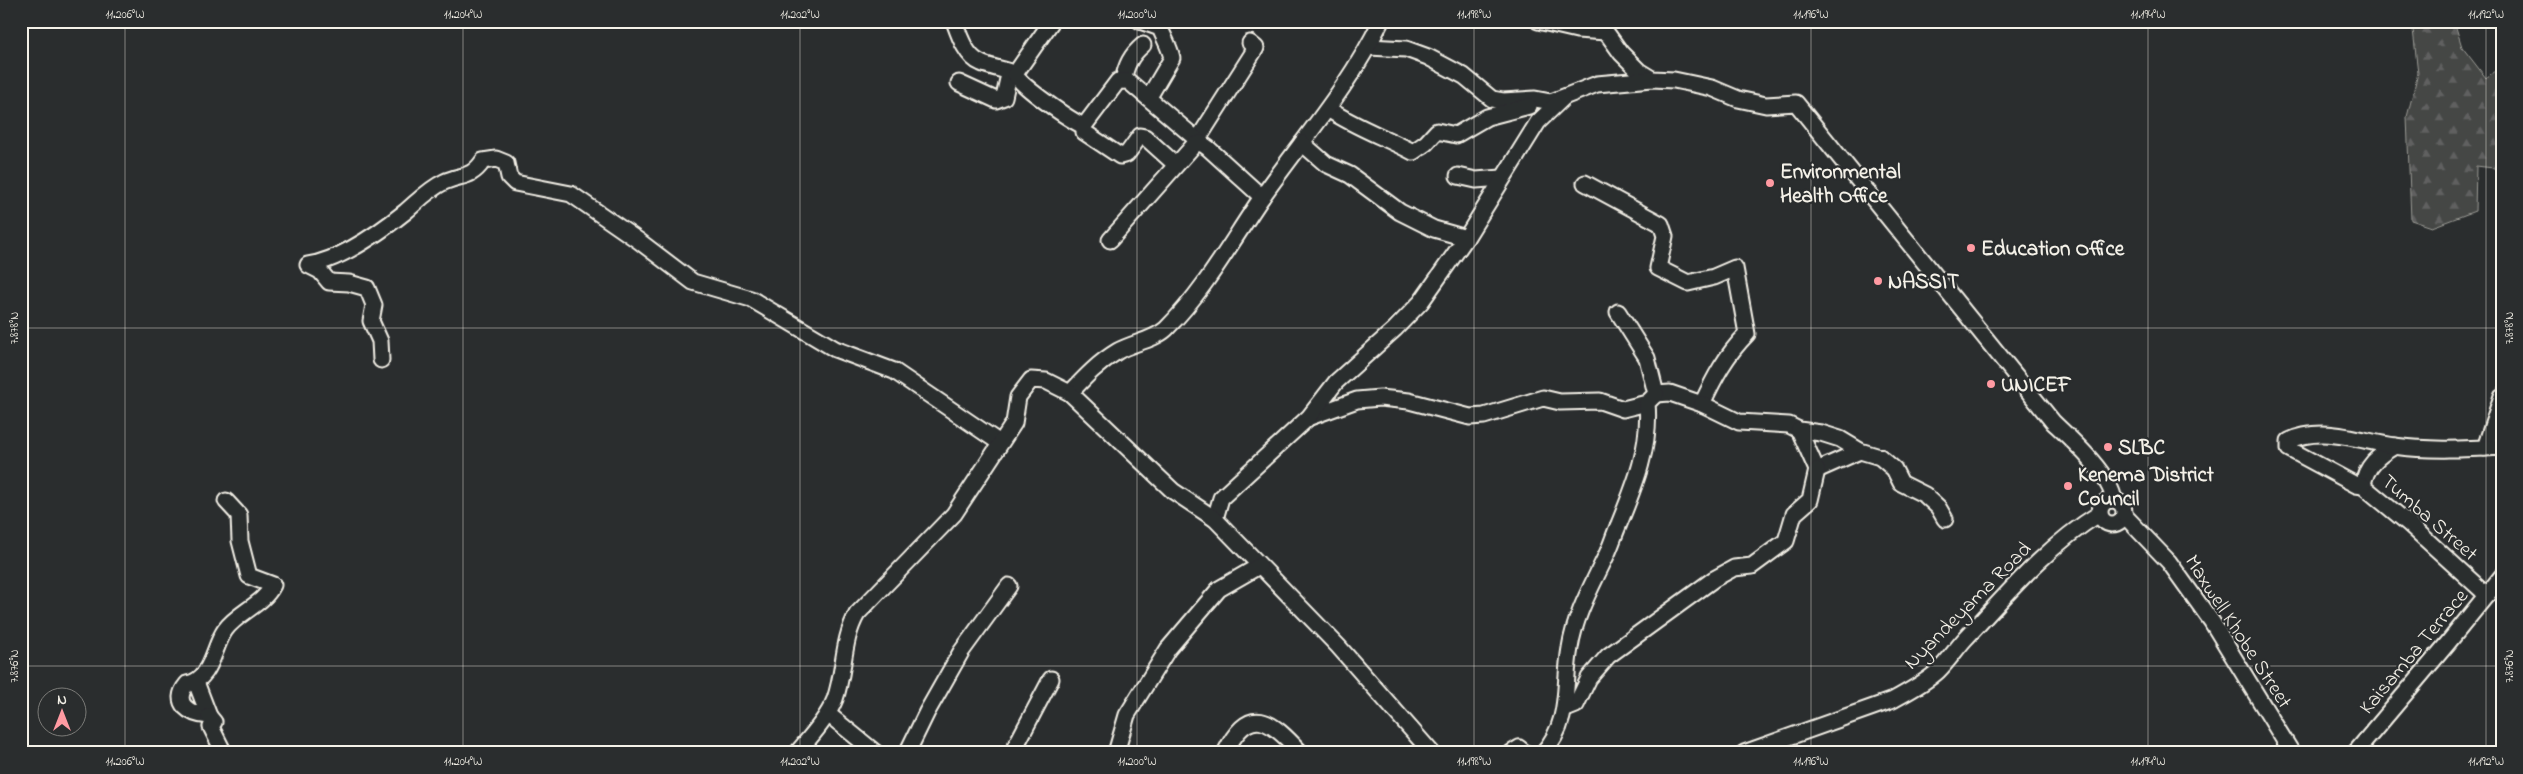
<svg xmlns="http://www.w3.org/2000/svg" width="2523" height="774" font-family="'Indie Flower',sans-serif">
<defs>
<pattern id="forest-firs" width="22" height="20" patternUnits="userSpaceOnUse" patternTransform="scale(1.25)"><rect width="22" height="20" fill="#444645"/><path d="M5 1l3.5 6h-7zM16 11l3.5 6h-7z" fill="#606160"/></pattern>
</defs>
<rect width="100%" height="100%" fill="#2a2d2e"/>
<filter id="ink" filterUnits="userSpaceOnUse"><feTurbulence type="fractalNoise" baseFrequency=".02" numOctaves="2"/><feDisplacementMap in="SourceGraphic" scale="10" xChannelSelector="R" yChannelSelector="G"/><feConvolveMatrix kernelMatrix="1 2 1 2 8 2 1 2 1" color-interpolation-filters="sRGB"/></filter>
<g filter="url(#ink)">
<!-- forest -->
<path fill="url(#forest-firs)" stroke="#9c9c96" d="M2412,21H2454L2462,47L2486,78L2501,66L2502,69V169L2476,166L2475,211L2432,227L2411,220L2407,117L2418,73Z"/>
<g fill="none" stroke-linecap="round" stroke-linejoin="round">
<defs>
<g id="minor">
<path d="M954,21C959,35 966,57 981,63C992,68 1004,69 1015,74L1008,79L1004,97L996,100L959,83"/>
<path d="M1052,21L1015,74C1019,85 1071,121 1084,126"/>
<path d="M1140,21L1160,28C1164,38 1170,48 1172,58L1149,97"/>
<path d="M1538,21L1577,30L1606,32L1621,53L1639,71L1652,79L1674,80L1712,88L1738,99L1766,105L1796,103L2053,422C2072,440 2110,474 2114,500"/>
<path d="M1369,47L1406,49L1428,57L1464,76L1492,99L1503,101L1535,99L1551,102L1597,84L1652,79"/>
<path d="M1123,81C1126,65 1131,55 1143,45"/>
<path d="M1328,109C1355,127 1384,137 1413,152L1426,143L1437,131L1456,135L1487,117L1529,106"/>
<path d="M1198,139L1256,48L1250,43"/>
<path d="M1176,165L1145,137L1140,136L1127,154L1120,156L1084,132V126L1118,81H1128L1201,143"/>
<path d="M1458,176L1476,180L1502,178"/>
<path d="M1585,183L1661,224L1665,236L1658,268L1688,283L1714,277L1735,268L1747,334C1726,355 1714,378 1702,404L1670,393L1656,394"/>
<path d="M1466,238L1538,122L1563,98"/>
<path d="M1110,240L1194,145L1201,143L1208,148L1262,197"/>
<path d="M381,360L380,341L371,321L374,305L367,288L349,283L329,282L320,271L308,265C340,260 380,232 405,212C417,202 429,189 444,182C461,174 471,179 483,161L496,159L506,163L509,177L515,183L571,194L639,241L693,282L751,299L835,349L894,371L1000,443"/>
<path d="M1070,393C1085,377 1098,363 1118,351C1132,343 1154,340 1166,329C1205,290 1231,242 1262,197C1303,139 1350,86 1381,21"/>
<path d="M1702,404L1739,422L1789,425L1799,430L1821,433L1840,439L1860,451L1880,457L1894,469L1901,483L1925,495L1938,507L1945,519"/>
<path d="M1310,417L1357,400L1380,398L1409,401L1470,417L1484,416L1543,398L1560,402L1600,401L1623,409L1647,403"/>
<path d="M1799,430L1817,470L1860,451"/>
<path d="M2395,446C2379,455 2365,466 2363,486L2409,524L2487,595"/>
<path d="M2485,448L2502,396"/>
<path d="M2363,486L2356,485L2289,449V441C2322,425 2360,441 2394,446C2429,451 2467,449 2502,447"/>
<circle cx="2112" cy="512" r="12"/>
<path d="M2124,515L2169,562L2212,622L2292,753"/>
<path d="M1215,519L1221,498L1309,417L1336,382L1395,329L1421,302L1466,238L1434,229L1400,212L1350,175L1326,164L1302,143"/>
<path d="M196,682L209,716C190,715 171,703 187,684C212,680 213,647 225,630C238,612 263,605 273,585L249,576L240,541L239,515L226,501"/>
<path d="M1566,709L1576,705L1589,678L1608,656L1714,579L1734,568L1752,566L1786,541L1794,514L1810,500L1817,470"/>
<path d="M828,714L876,753"/>
<path d="M209,716L214,722L211,727L224,753"/>
<path d="M797,753C811,736 827,719 835,699C845,671 842,640 857,614L954,514L1014,423L1018,397L1031,380L1046,381L1070,393L1173,491L1215,519L1338,646L1432,753"/>
<path d="M907,753L927,712L961,652L1009,586"/>
<path d="M1012,753L1051,679"/>
<path d="M1116,753L1127,715L1168,649L1219,589L1259,566"/>
<path d="M1225,753C1249,702 1271,720 1301,753"/>
<path d="M1511,753L1519,748L1525,753"/>
<path d="M1543,753C1572,720 1563,686 1570,648C1575,615 1592,586 1606,556C1611,546 1614,535 1619,524C1635,485 1651,446 1647,403L1656,394L1647,358L1618,312"/>
<path d="M1744,753L1893,700C1909,691 1925,683 1938,671C1948,661 1956,649 1965,639C2006,595 2048,545 2099,514"/>
<path d="M2355,753L2447,644L2502,576"/>
</g>
</defs>
<!-- minor casing -->
<use href="#minor" stroke="#f4f1e8" stroke-width="19"/>
<!-- minor -->
<use href="#minor" stroke="#2a2d2e" stroke-width="15"/>
</g>
</g>
<!-- ticks -->
<path fill="none" stroke="#f4f1e8" stroke-width="1" stroke-opacity="0.45" d="M125,21V753M463,21V753M800,21V753M1137,21V753M1474,21V753M1811,21V753M2148,21V753M2486,21V753M21,328H2502M21,666H2502"/>
<!-- markers -->
<g fill="#ff9aa2" stroke="#2a2d2e" stroke-width="2">
<circle cx="1770" cy="183" r="5"/>
<circle cx="1971" cy="248" r="5"/>
<circle cx="1878" cy="281" r="5"/>
<circle cx="1991" cy="384" r="5"/>
<circle cx="2108" cy="447" r="5"/>
<circle cx="2068" cy="486" r="5"/>
</g>
<g text-anchor="middle" stroke-width="4.5" stroke-linejoin="round" paint-order="stroke">
<!-- poi labels -->
<g font-size="21" font-weight="bold" fill="#f4f1e8" stroke="#2a2d2e" text-anchor="start">
<text x="1780" y="178">Environmental<tspan x="1780" dy="24">Health Office</tspan></text>
<text x="1981" y="255">Education Office</text>
<text x="1888" y="288">NASSIT</text>
<text x="2001" y="391">UNICEF</text>
<text x="2118" y="454">SLBC</text>
<text x="2078" y="481">Kenema District<tspan x="2078" dy="24">Council</tspan></text>
</g>
<!-- street labels -->
<g font-size="21" fill="#f4f1e8" stroke="#2a2d2e">
<text transform="translate(2430 517) rotate(41)" y="7">Tumba Street</text>
<text transform="translate(1967 605) rotate(-45)" y="7">Nyandeyama Road</text>
<text transform="translate(2239 631) rotate(57)" y="7">Maxwell Khobe Street</text>
<text transform="translate(2413 651) rotate(-50)" y="7">Kaisamba Terrace</text>
</g>
</g>
<!-- margin -->
<rect width="2523" height="774" fill="none" stroke="#2a2d2e" stroke-width="55"/>
<!-- north arrow -->
<g transform="translate(62 712)"><circle r="24" fill="#2a2d2e" stroke="#7b7b78"/>
<path d="M0-4L9 19L0 12L-9 19Z" fill="#ff9aa2"/>
<text y="-8" font-size="14" font-weight="bold" text-anchor="middle" fill="#f4f1e8">N</text>
</g>
<rect x="28" y="28" width="2468" height="718" fill="none" stroke="#f4f1e8" stroke-width="2"/>
<g font-size="12" text-anchor="middle" fill="#f4f1e8">
<text x="125" y="18">11.206°W</text>
<text x="463" y="18">11.204°W</text>
<text x="800" y="18">11.202°W</text>
<text x="1137" y="18">11.200°W</text>
<text x="1474" y="18">11.198°W</text>
<text x="1811" y="18">11.196°W</text>
<text x="2148" y="18">11.194°W</text>
<text x="2486" y="18">11.192°W</text>
<text transform="translate(14 328) rotate(-90)" y="4">7.878°N</text>
<text transform="translate(2509 328) rotate(-90)" y="4">7.878°N</text>
<text transform="translate(14 666) rotate(-90)" y="4">7.876°N</text>
<text transform="translate(2509 666) rotate(-90)" y="4">7.876°N</text>
<text x="125" y="765">11.206°W</text>
<text x="463" y="765">11.204°W</text>
<text x="800" y="765">11.202°W</text>
<text x="1137" y="765">11.200°W</text>
<text x="1474" y="765">11.198°W</text>
<text x="1811" y="765">11.196°W</text>
<text x="2148" y="765">11.194°W</text>
<text x="2486" y="765">11.192°W</text>
</g>
</svg>
